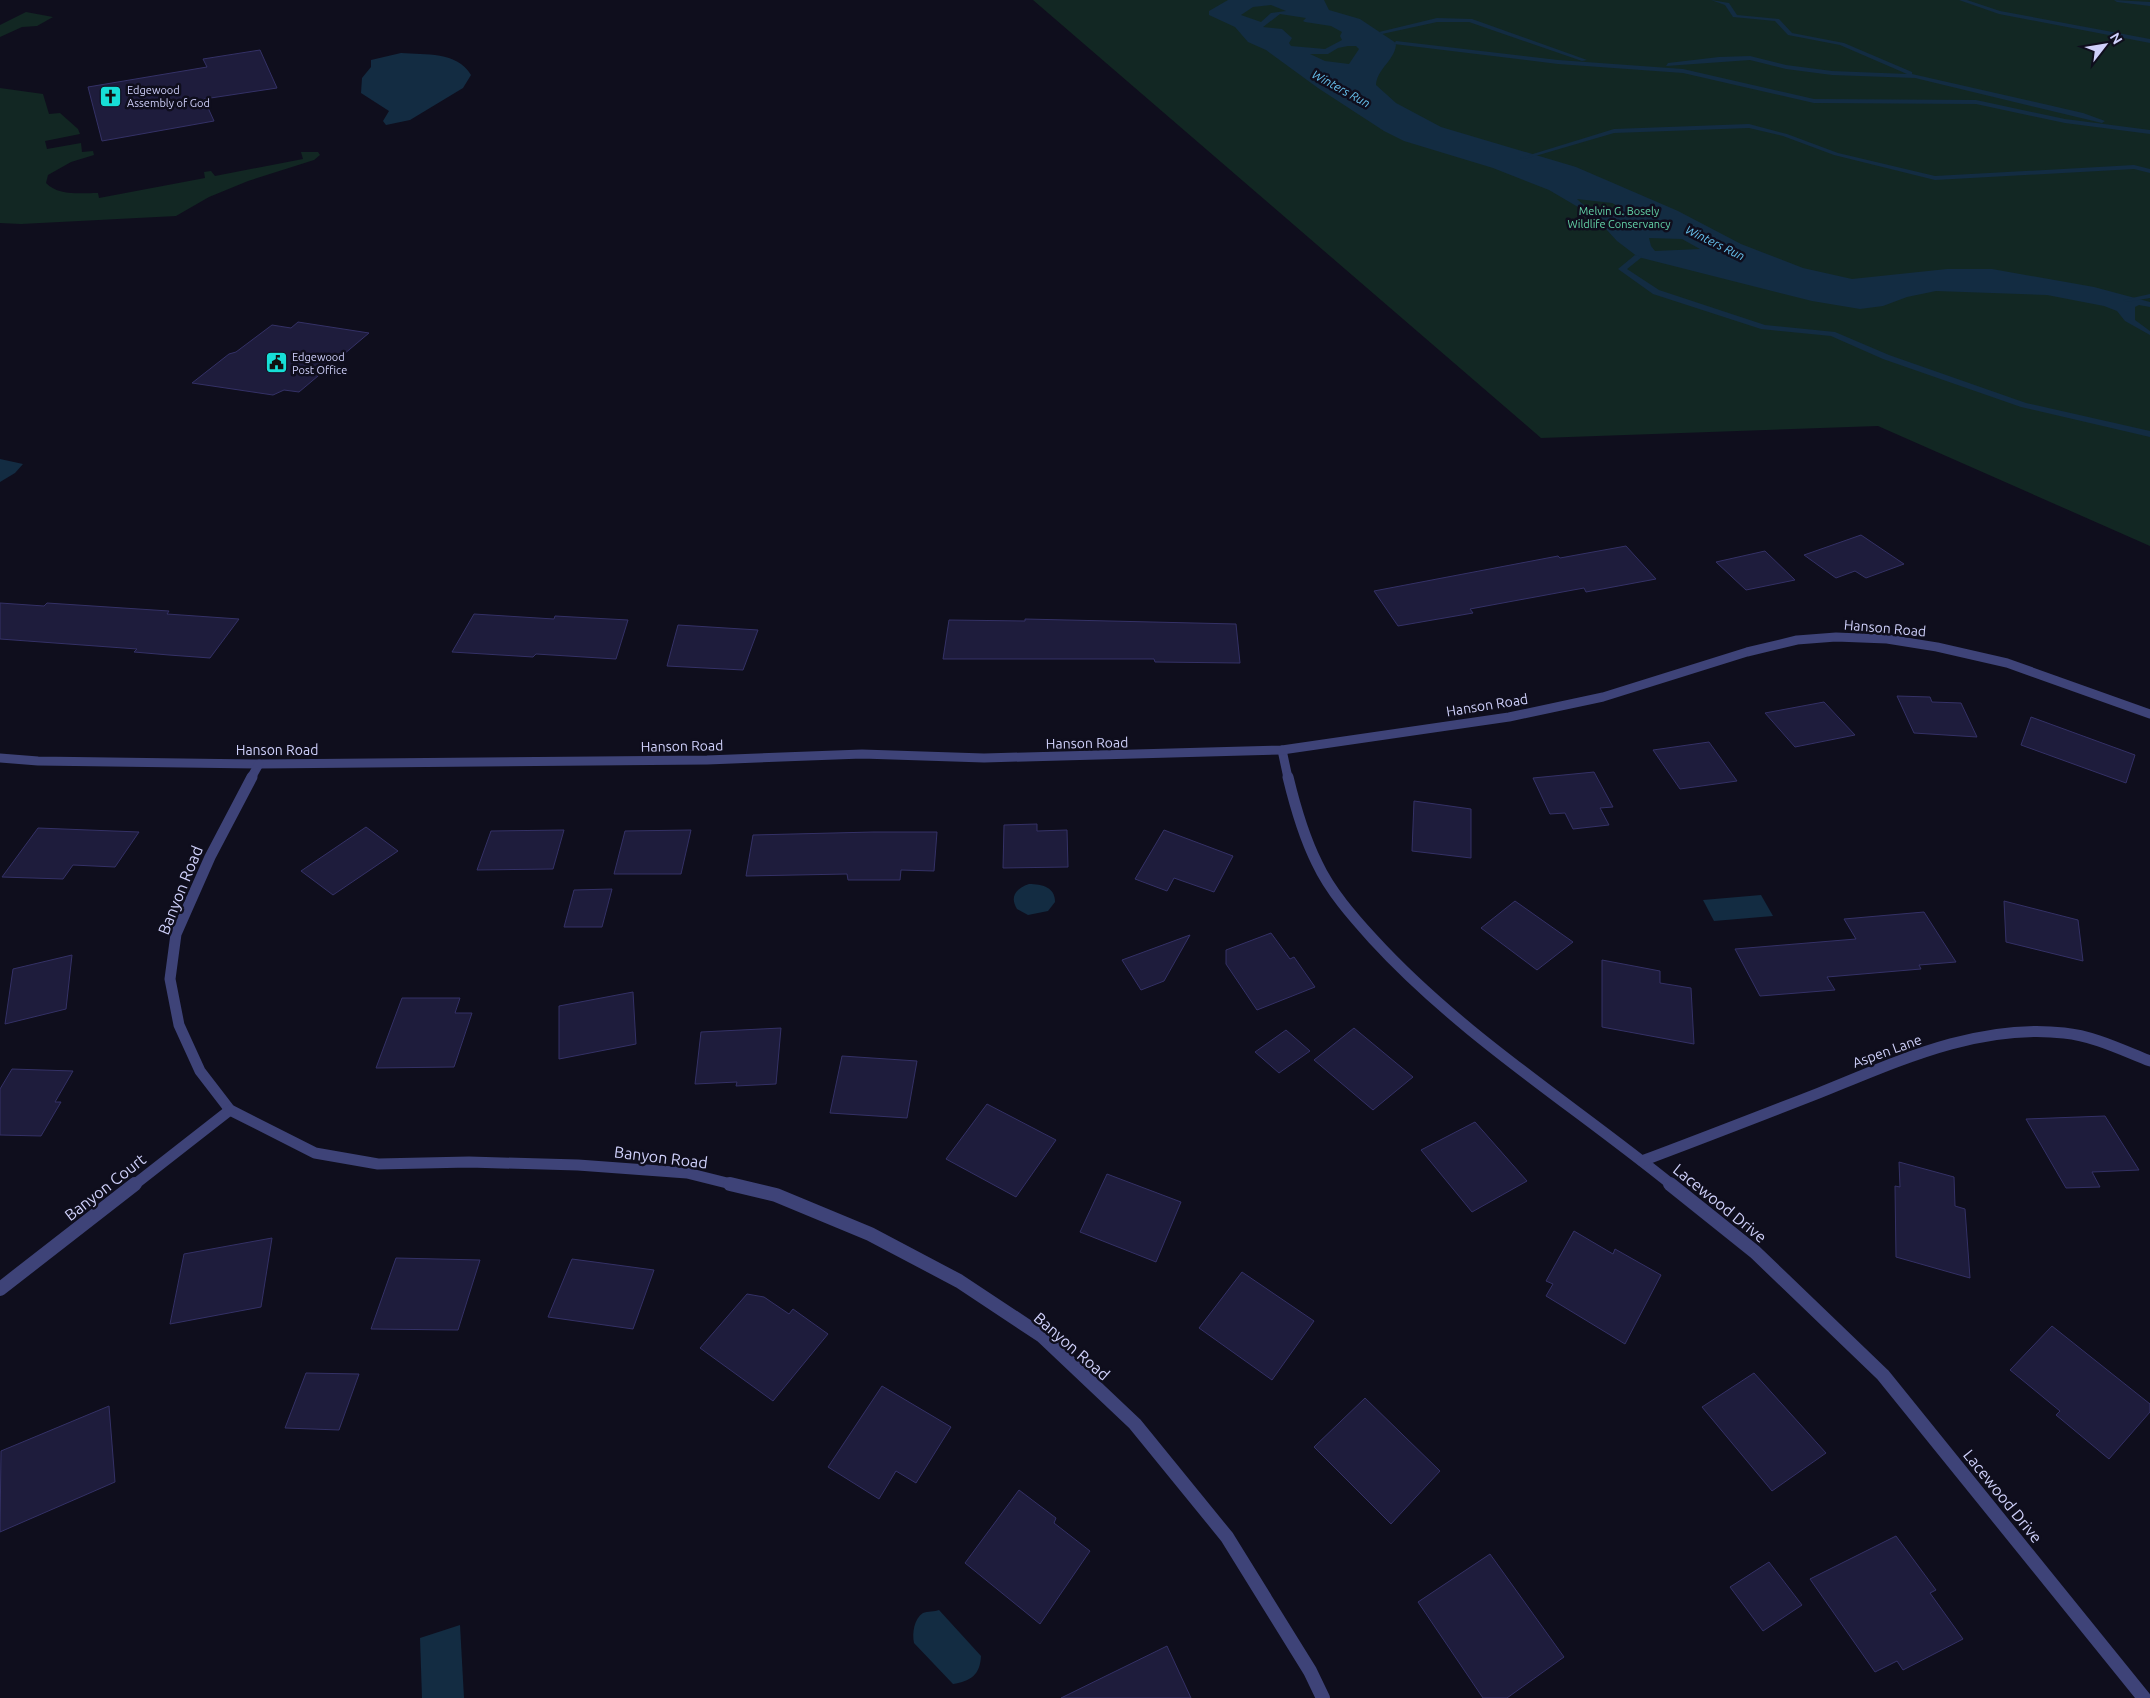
<svg xmlns="http://www.w3.org/2000/svg" width="2150" height="1698" font-family="Ubuntu,sans-serif">
<rect width="100%" height="100%" fill="#0f0e1d"/>
<!-- green -->
<g fill="#122723">
<path d="M1033,0H2150V546L1878,426L1541,438Z"/>
<path d="M26,12L53,17L37,26L22,27L0,37V25Z"/>
<path d="M0,88L43,94L49,114L60,113L78,129L80,134L45,141L47,149L81,143L82,152L93,151L94,155L71,162L48,175L46,183C58,196 81,193 98,193L99,198L205,178L204,172L211,171L215,176L303,159L301,152H318L320,155L314,160L248,181L209,197L176,216L21,224L0,223Z"/>
</g>
<!-- water -->
<g fill="#132c42" fill-rule="evenodd">
<path d="M1228,0H1324L1329,10L1360,19L1396,43C1396,60 1377,68 1376,85L1396,103L1441,127L1576,167L1678,211L1741,244L1803,268L1852,279L1947,269H1992L2094,287L2150,302V307L2139,305L2135,307V320L2150,331V335L2125,321L2117,311L2104,306L2047,295L1936,291L1907,297L1883,306L1860,309L1812,301L1638,257L1617,241L1595,217L1549,190L1493,168L1404,141L1384,131L1318,88L1266,50L1248,42L1235,27L1209,15V11ZM1271,5L1286,11L1271,13L1261,22L1241,15L1253,7ZM1280,14L1306,18L1303,21L1305,22L1331,26L1342,32L1340,36L1342,40L1325,49L1291,46L1289,43L1292,38L1282,29L1263,27ZM1348,46H1356L1359,49L1349,64L1325,61L1310,54H1328L1338,48ZM1577,199L1612,203L1624,209C1608,214 1589,212 1577,199ZM1649,238L1682,239L1700,249L1655,251L1651,246Z"/>
<path d="M401,53C425,55 457,51 471,75L463,88L410,120L386,125L383,121L389,111L361,93L362,78L371,67V60Z"/>
<path d="M0,459L23,464L15,473L0,482Z"/>
<path d="M1029,884C1042,884 1055,887 1055,902L1048,911L1028,915L1017,909C1009,896 1017,888 1029,884Z"/>
<path d="M1761,895L1773,916L1714,921L1703,900Z"/>
<path d="M939,1610L981,1656C980,1675 971,1681 953,1684L914,1643C912,1633 914,1619 923,1613C927,1611 935,1612 939,1610Z"/>
<path d="M460,1625L464,1698H422L420,1638Z"/>
</g>
<g fill="none" stroke-linecap="round" stroke-linejoin="round">
<!-- stream -->
<g fill="#132c42" fill-rule="evenodd">
<path d="M1711,0L1729,3L1737,15L1779,19L1792,33L1844,43L1912,72V74L2083,113L2105,121L2102,123L1915,78L1832,75L1786,69L1750,60L1666,66L1668,63L1719,57L1750,56L1786,65L1832,71L1907,74L1840,45L1788,35L1775,21L1733,17L1725,5Z"/>
<path d="M1959,0H1967L2000,11L2150,39V43L1999,14Z"/>
<path d="M2114,0L2150,2V6L2117,2Z"/>
<path d="M1437,18L1472,19L1587,60L1582,61L1469,22H1437L1382,34L1379,32Z"/>
<path d="M1396,41L1558,60L1683,69L1814,99L1976,100L2065,119L2150,130V134L2065,123L1976,104L1814,103L1683,73L1558,64L1394,44Z"/>
<path d="M1749,124L1787,134L1838,153L1935,176L2134,165L2150,169V173L2134,169L1935,180L1834,155L1783,136L1749,128L1614,133L1525,159L1520,158L1614,129Z"/>
<path d="M1635,255L1642,257L1627,269L1659,290L1765,325L1835,332L1889,355L2026,403L2150,431V437L2021,407L1883,359L1831,336L1761,329L1653,294L1618,269Z"/>
<path d="M2150,294V298L2127,302L2123,300Z"/>
</g>
</g>
<!-- building -->
<g fill="#1e1c3c" stroke="#343166">
<path d="M260,50L277,88L204,99L214,121L102,141L88,87L207,67L203,59Z"/>
<path d="M298,322L369,333L299,392L284,390L273,395L192,383L229,354L236,352L272,325L291,328Z"/>
<path d="M1861,535L1904,564L1866,578L1855,571L1836,578L1804,555Z"/>
<path d="M1626,546L1656,579L1586,592L1584,588L1470,609L1473,613L1398,626L1374,591L1558,556L1560,558Z"/>
<path d="M1765,551L1795,580L1746,590L1716,562Z"/>
<path d="M0,603L44,606L47,603L169,611L167,614L239,619L210,658L169,655L134,652L137,649L0,639Z"/>
<path d="M474,614L554,619L555,616L628,620L616,659L536,654L533,657L452,652Z"/>
<path d="M1025,619L1236,624L1240,663L1155,662L1154,659H943L949,620L1025,621Z"/>
<path d="M678,625L758,630L743,670L667,666Z"/>
<path d="M1897,696L1930,697L1932,702L1961,703L1977,737L1914,733Z"/>
<path d="M1824,702L1855,735L1795,747L1765,713Z"/>
<path d="M2031,717L2135,755L2126,783L2021,745Z"/>
<path d="M1709,742L1737,781L1680,789L1653,750Z"/>
<path d="M1594,772L1613,807L1600,808L1609,825L1573,829L1565,813L1550,814L1533,778Z"/>
<path d="M1414,801L1471,809V858L1412,851Z"/>
<path d="M1037,824V831L1067,830L1068,867L1003,868L1004,825Z"/>
<path d="M366,827L398,851L333,895L301,871Z"/>
<path d="M38,828L139,832L115,867L73,865L63,879L2,877Z"/>
<path d="M564,830L553,869L477,870L491,831Z"/>
<path d="M691,830L681,874H614L625,831Z"/>
<path d="M1164,830L1233,856L1214,892L1174,878L1167,891L1135,879Z"/>
<path d="M873,832H937L934,871L901,870L900,880H848L847,874L746,876L753,835Z"/>
<path d="M612,889L602,927H564L574,890Z"/>
<path d="M1515,901L1573,942L1537,970L1481,928Z"/>
<path d="M2004,901L2078,920L2083,961L2006,942Z"/>
<path d="M1924,912L1956,962L1919,965L1921,969L1827,977L1835,990L1760,996L1735,949L1856,939L1844,919Z"/>
<path d="M1271,933L1290,959L1294,957L1315,987L1257,1010L1226,964V950Z"/>
<path d="M1190,935L1164,981L1141,990L1122,960Z"/>
<path d="M72,955L66,1009L5,1024L13,969Z"/>
<path d="M1602,960L1660,971V983L1691,988L1694,1044L1602,1027Z"/>
<path d="M633,992L636,1044L559,1059V1006Z"/>
<path d="M402,998H460L455,1013H472L454,1067L376,1068Z"/>
<path d="M781,1028L776,1084L736,1086L737,1082L695,1084L701,1032Z"/>
<path d="M1354,1028L1413,1077L1373,1110L1314,1060Z"/>
<path d="M1286,1030L1310,1051L1279,1073L1255,1052Z"/>
<path d="M842,1056L917,1061L907,1118L830,1113Z"/>
<path d="M12,1069L73,1071L55,1102H61L41,1136L0,1135V1089Z"/>
<path d="M987,1104L1056,1140L1016,1197L946,1159Z"/>
<path d="M2105,1116L2139,1170L2092,1172L2100,1187L2066,1188L2026,1119Z"/>
<path d="M1475,1122L1527,1181L1472,1212L1421,1150Z"/>
<path d="M1899,1162L1954,1177L1955,1206L1965,1209L1970,1278L1896,1257L1895,1186L1900,1187Z"/>
<path d="M1107,1174L1181,1202L1156,1262L1080,1232Z"/>
<path d="M1574,1231L1613,1254L1615,1249L1661,1275L1625,1344L1546,1296L1553,1284L1546,1281Z"/>
<path d="M272,1238L261,1307L170,1324L184,1254Z"/>
<path d="M396,1258L480,1260L458,1330L371,1329Z"/>
<path d="M572,1259L654,1270L633,1329L548,1317Z"/>
<path d="M1242,1272L1314,1321L1272,1380L1199,1328Z"/>
<path d="M747,1294L764,1297L789,1314L793,1309L828,1334L773,1401L700,1348Z"/>
<path d="M2052,1326L2150,1404V1412L2109,1459L2056,1415L2060,1411L2010,1370Z"/>
<path d="M306,1373L359,1374L339,1430L285,1428Z"/>
<path d="M1754,1373L1826,1453L1772,1491L1702,1407Z"/>
<path d="M882,1386L951,1427L916,1483L896,1471L879,1499L828,1467Z"/>
<path d="M1365,1398L1440,1471L1391,1524L1314,1447Z"/>
<path d="M109,1406L115,1482L0,1532L1,1451Z"/>
<path d="M1019,1490L1056,1518L1054,1523L1090,1551L1040,1624L965,1563Z"/>
<path d="M1896,1536L1936,1590L1930,1593L1963,1639L1903,1670L1897,1661L1875,1672L1810,1579Z"/>
<path d="M1490,1554L1564,1657L1507,1698H1483L1418,1602Z"/>
<path d="M1769,1562L1802,1605L1763,1631L1730,1587Z"/>
<path d="M1167,1646L1191,1698H1061Z"/>
</g>
<g fill="none" stroke-linecap="round" stroke-linejoin="round">
<!-- minor-far2 -->
<g stroke="#3e4378" stroke-width="9">
<path d="M1282,750L1288,778"/>
<path d="M0,758L38,761L259,764L707,760L862,754L984,758L1282,750L1509,717L1603,697L1747,652L1797,640L1836,637L1887,639L1937,647L2007,663L2150,714"/>
<path d="M251,778L259,764"/>
</g>
<!-- minor-far1 -->
<g stroke="#3e4378" stroke-width="11">
<path d="M252,777L210,857L176,934L170,979L179,1025L200,1071L230,1110L315,1153L378,1164L469,1162L578,1165L687,1173L735,1185"/>
<path d="M1288,777C1295,806 1304,837 1317,863C1330,891 1353,917 1373,939C1460,1034 1572,1104 1672,1185"/>
<path d="M1642,1161C1701,1139 1760,1116 1819,1093C1896,1062 1978,1023 2064,1033C2094,1036 2122,1050 2150,1061"/>
<path d="M134,1185L230,1110"/>
</g>
<!-- minor -->
<g stroke="#3e4378" stroke-width="14">
<path d="M730,1184L776,1195L870,1234L959,1281L1042,1336L1135,1424L1227,1537L1310,1671L1323,1698"/>
<path d="M1670,1184L1755,1252L1883,1375L2144,1698"/>
<path d="M0,1289L135,1184"/>
</g>
</g>
<!-- icons -->
<defs>
<symbol id="church-square" viewBox="-11 -11 22 22"><rect x="-9" y="-9" width="18" height="18" rx="4" fill="#17ded7" stroke="#0f0e1d"/><path d="M-1.2-6h2.4v3.5h3.3v2.4h-3.3V6h-2.4V-.1h-3.3v-2.4h3.3Z" fill="#111"/></symbol>
<symbol id="civic-square" viewBox="-11 -11 22 22"><rect x="-9" y="-9" width="18" height="18" rx="4" fill="#17ded7" stroke="#0f0e1d"/><path d="M-.6-6.5H3V-4.5H.6V-3L4-1V1h2V6H-6V1h2V-1L-.6-3ZM-1.2 2.5V6h2.4V2.5Z" fill="#111"/></symbol>
</defs>
<g fill-rule="evenodd">
<use href="#church-square" x="98" y="84" width="25" height="25"/>
<use href="#civic-square" x="264" y="350" width="25" height="25"/>
</g>
<g text-anchor="middle" stroke-width="5" stroke-linejoin="round" paint-order="stroke">
<!-- far-poi labels -->
<g font-size="11" fill="#cfd0fa" stroke="#0f0e1d" text-anchor="start">
<text x="127" y="94">Edgewood<tspan x="127" dy="13">Assembly of God</tspan></text>
<text x="292" y="361">Edgewood<tspan x="292" dy="13">Post Office</tspan></text>
</g>
<!-- far-park labels -->
<g font-size="11" fill="#64d2a7" stroke="#0f0e1d">
<text x="1619" y="215">Melvin G. Bosely<tspan x="1619" dy="13">Wildlife Conservancy</tspan></text>
</g>
<!-- far-water labels -->
<g font-size="12" font-style="italic" fill="#68c3ef" stroke="#0f0e1d">
<text transform="translate(1341 89) rotate(29)" y="4">Winters Run</text>
<text transform="translate(1715 243) rotate(26)" y="4">Winters Run</text>
</g>
<!-- street labels -->
<g font-size="14" fill="#cfd0fa" stroke="#0f0e1d">
<text transform="translate(1885 628) rotate(5)" y="5">Hanson Road</text>
<text transform="translate(1487 705) rotate(-9)" y="5">Hanson Road</text>
<text transform="translate(1087 743) rotate(-1)" y="5">Hanson Road</text>
<text transform="translate(682 746) rotate(-1)" y="5">Hanson Road</text>
<text x="277" y="755">Hanson Road</text>
<text transform="translate(1887 1051) rotate(-20)" y="5">Aspen Lane</text>
</g>
<!-- near-street labels -->
<g font-size="16" fill="#cfd0fa" stroke="#0f0e1d">
<text transform="translate(180 890) rotate(-68)" y="6">Banyon Road</text>
<text transform="translate(661 1157) rotate(7)" y="6">Banyon Road</text>
<text transform="translate(105 1187) rotate(-38)" y="6">Banyon Court</text>
<text transform="translate(1720 1203) rotate(39)" y="6">Lacewood Drive</text>
<text transform="translate(1072 1346) rotate(41)" y="6">Banyon Road</text>
<text transform="translate(2003 1496) rotate(51)" y="6">Lacewood Drive</text>
</g>
</g>
<!-- north arrow -->
<g transform="translate(2105 45) rotate(59)" stroke="#0f0e1d" stroke-width="4" paint-order="stroke">
<path d="M0-4L9 19L0 12L-9 19Z" fill="#cfd0fa"/>
<text y="-8" font-size="14" font-weight="bold" text-anchor="middle" fill="#cfd0fa">N</text>
</g>
</svg>
